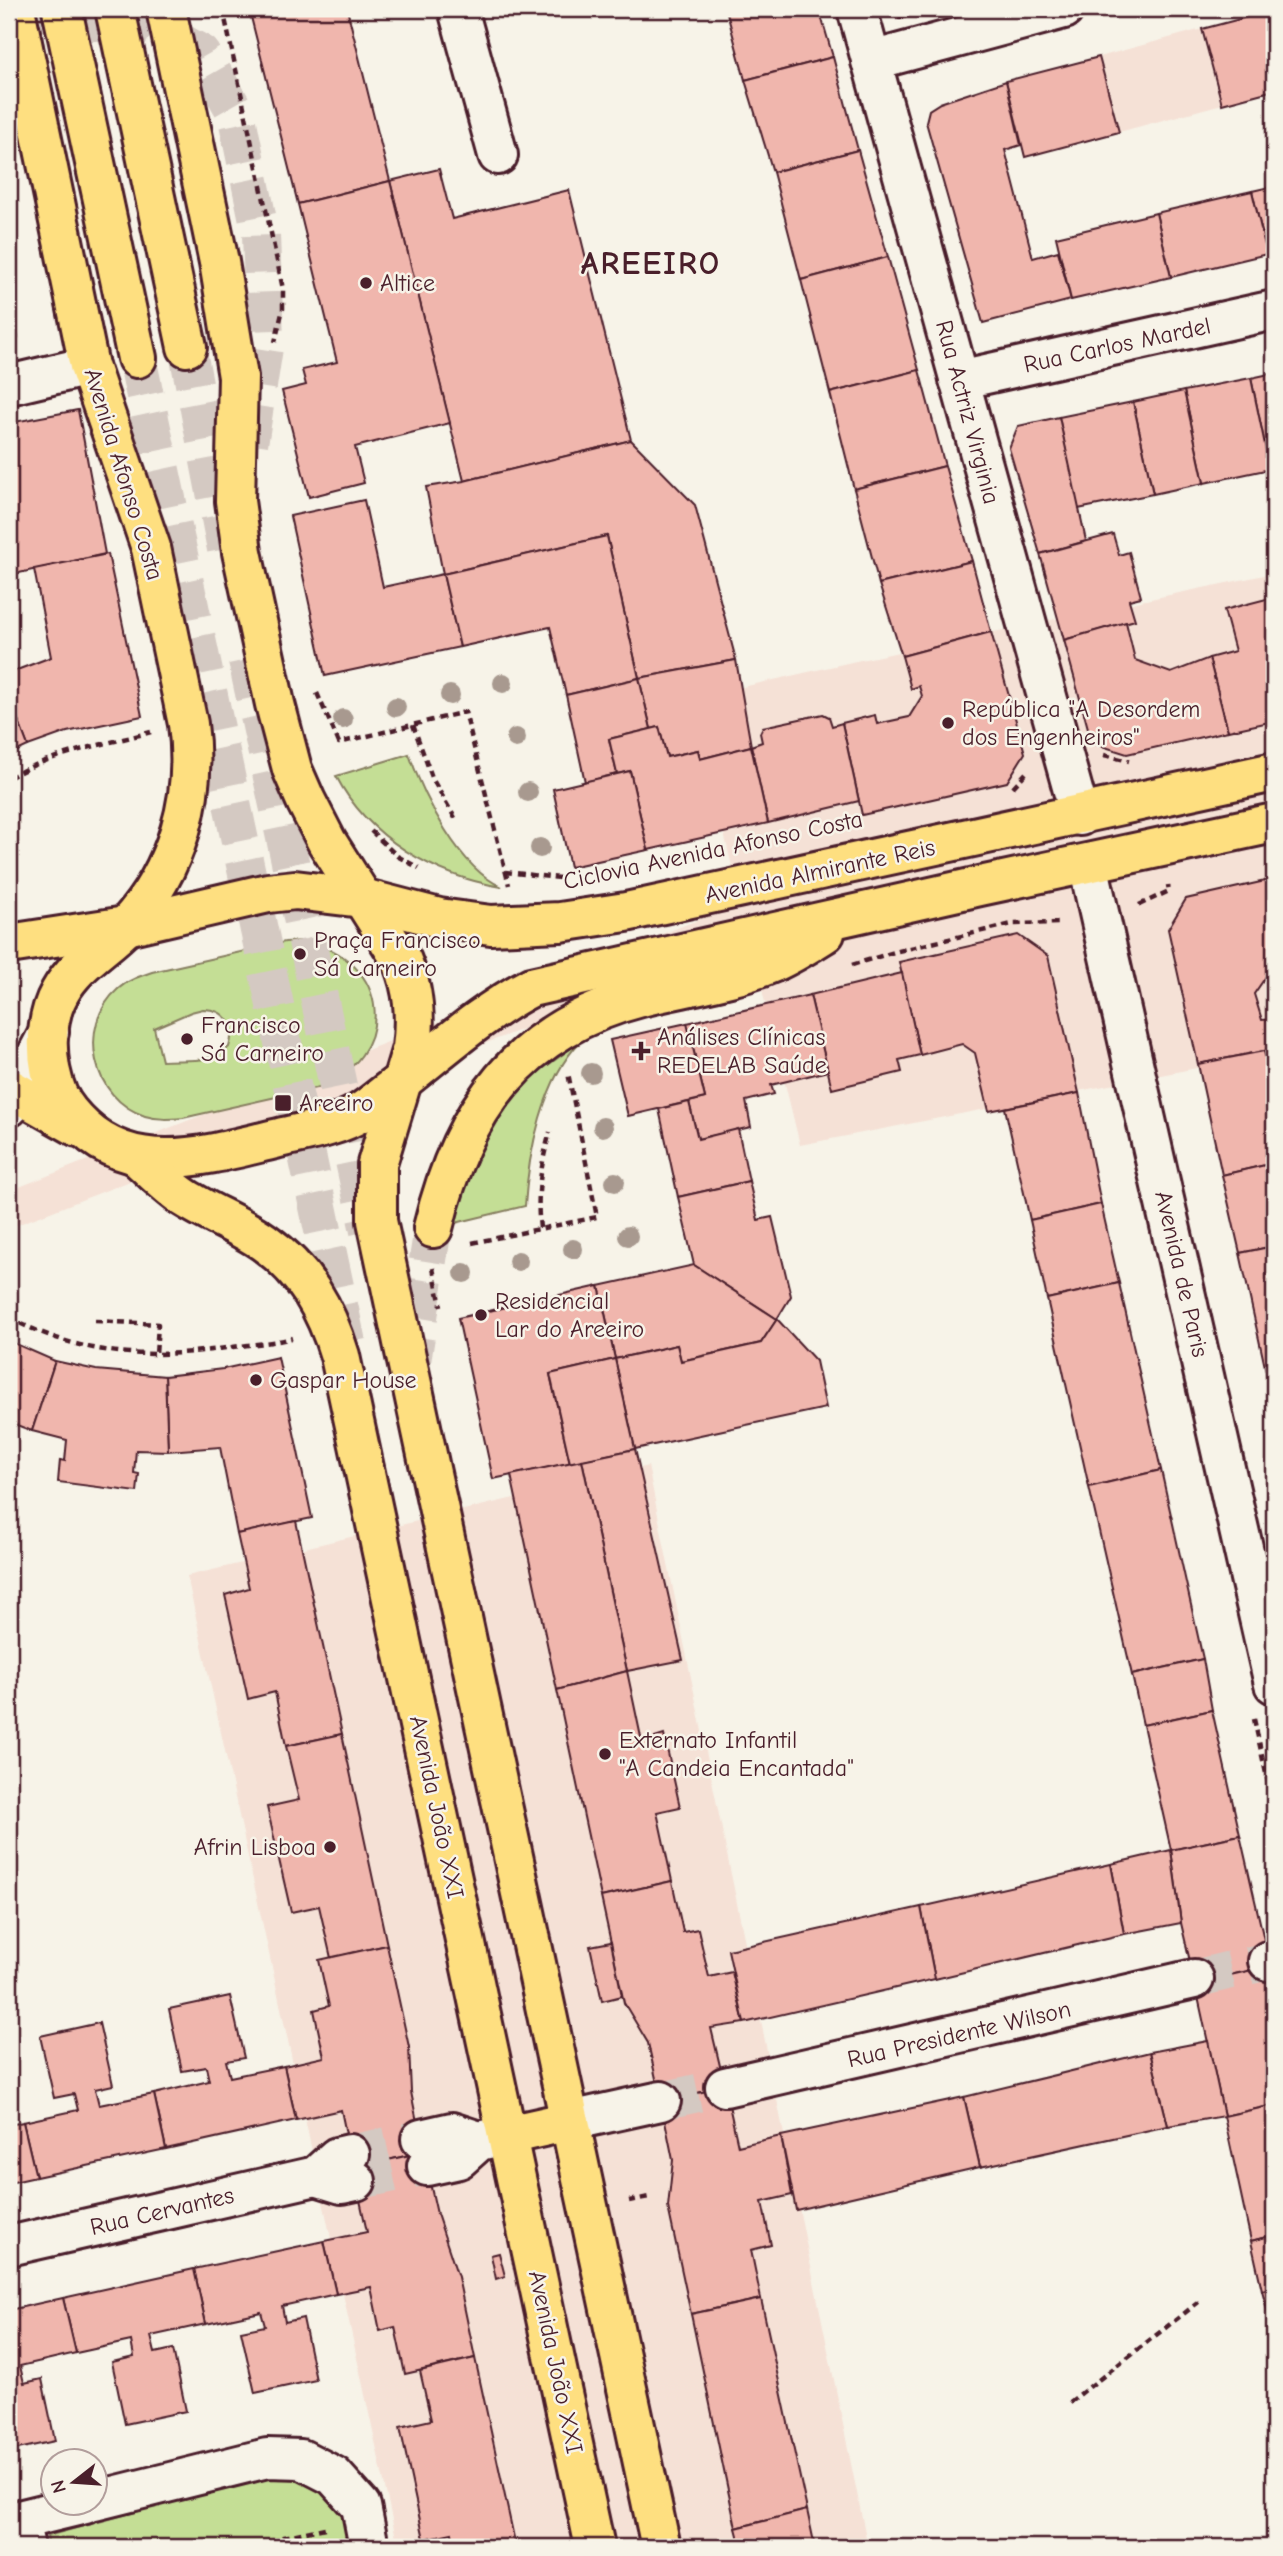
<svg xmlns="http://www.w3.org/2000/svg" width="1283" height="2556" font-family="'Comic Neue',sans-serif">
<rect width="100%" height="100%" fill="#f7f3e8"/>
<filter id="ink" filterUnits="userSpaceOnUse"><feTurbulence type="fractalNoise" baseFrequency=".0143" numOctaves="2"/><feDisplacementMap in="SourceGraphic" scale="14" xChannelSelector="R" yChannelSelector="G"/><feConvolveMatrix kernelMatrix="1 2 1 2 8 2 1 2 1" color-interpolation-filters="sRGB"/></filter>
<g filter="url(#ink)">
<!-- built -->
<g fill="#f5e1d6">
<path d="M1202,29L1222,104L1119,132L1099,57Z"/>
<path d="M1274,573V1053L800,1145L750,941L9,1228V1191L741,903L691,699L856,661Z"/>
<path d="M648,1466L868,2547H398L187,1576Z"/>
</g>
<!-- green -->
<g fill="#c4de95" stroke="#877e60" stroke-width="2" fill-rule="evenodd">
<path d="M409,754C424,797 459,868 502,887C434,876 368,838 336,776Z"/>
<path d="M304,941C392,958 400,1058 316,1088L183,1118C171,1119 158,1120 145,1116C92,1099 76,1026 118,989C128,980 140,976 152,972L285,942ZM203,1009C226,1009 236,1026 229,1047C211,1065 185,1059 162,1061L154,1028L191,1012Z"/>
<path d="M581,1041C543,1078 528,1155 525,1206L451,1224L480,1141L521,1088L533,1076Z"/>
<path d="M268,2476L296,2478L322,2492L344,2514L351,2547H49L47,2536Z"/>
</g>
<!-- building -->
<g fill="#f0b6ad" stroke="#4a1f2b" stroke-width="2">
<path d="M249,9H347L390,181L298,204Z"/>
<path d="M726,9H819L833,57L745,80Z"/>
<path d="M894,9H933L897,19Z"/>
<path d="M1274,10V90L1222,104L1202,29Z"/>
<path d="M833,57L858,150L773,172L745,80Z"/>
<path d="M1099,57L1119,132L1025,157L1006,81Z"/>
<path d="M1006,81L1021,145L1005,150L1033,258L1058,251L1071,300L983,323L926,122L929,110L940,103Z"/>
<path d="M858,150L888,257L801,280L773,172Z"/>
<path d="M439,169L452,219L569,190L631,440L464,481L390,181Z"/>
<path d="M390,181L450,423L355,447L364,483L309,497L282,391L306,385L302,370L337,362L298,204Z"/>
<path d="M1274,186V252L1267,254L1252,191Z"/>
<path d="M1252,191L1267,254L1171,277L1156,213Z"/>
<path d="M1156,213L1171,277L1071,300L1056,237Z"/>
<path d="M888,257L919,370L830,393L801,280Z"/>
<path d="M919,370L945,466L854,489L830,393Z"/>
<path d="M1274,373V468L1270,469L1251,378Z"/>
<path d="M1251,378L1270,469L1204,483L1184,391Z"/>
<path d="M1184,391L1204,483L1153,494L1133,402Z"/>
<path d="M1133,402L1153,494L1078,509L1059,417Z"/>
<path d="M78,410L105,554L10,575L9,423Z"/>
<path d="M1059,417L1086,541L1040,554L1009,448L1018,426Z"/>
<path d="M631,440L695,505L736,660L639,678L607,536L443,574L426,487L464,481Z"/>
<path d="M945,466L972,561L879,584L854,489Z"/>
<path d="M364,500L383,587L443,574L460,647L325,676L290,516Z"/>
<path d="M1113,534L1119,555L1129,552L1141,597L1129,600L1135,620L1064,640L1040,554Z"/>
<path d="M607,536L639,678L566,695L550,627L460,647L443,574Z"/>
<path d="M108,554L142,716L67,732L28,746L9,696V673L51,657L34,569Z"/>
<path d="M972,561L991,632L902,656L879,584Z"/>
<path d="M1274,597V721L1228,731L1209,658L1235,651L1224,610Z"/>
<path d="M1126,622L1135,660L1171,673L1209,658L1228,731L1127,754L1092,743L1064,640Z"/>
<path d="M991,632L1025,753L1007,782L862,815L842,723L875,715L877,724L909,717L922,696L919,686L911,689L902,656Z"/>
<path d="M736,660L751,746L700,759L698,750L667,757L659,727L651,729L639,678Z"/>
<path d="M639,678L651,729L609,739L617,774L585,782L566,695Z"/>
<path d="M9,696L28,746L9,755Z"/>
<path d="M823,714L829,717L832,726L842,723L859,801L768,823L751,746L762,742L760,733L763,727Z"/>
<path d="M659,727L667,757L698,750L700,759L751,746L768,823L648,850L630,771L617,774L609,739Z"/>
<path d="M630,771L648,850L570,867L553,789Z"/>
<path d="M1274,879V965L1254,994L1262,1020L1274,1019V1049L1198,1064L1168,929L1186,899Z"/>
<path d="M1018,935L1048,956L1079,1093L989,1111L975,1053L962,1044L920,1055L899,962Z"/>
<path d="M902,973L920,1055L899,1060L902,1072L832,1089L810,995Z"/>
<path d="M810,995L828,1071L771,1085L774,1094L746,1101L751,1127L698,1139L689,1102L705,1098L687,1023Z"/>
<path d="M687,1023L705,1098L628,1116L610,1040Z"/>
<path d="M1264,1051L1274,1094V1163L1222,1175L1198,1064Z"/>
<path d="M1079,1093L1101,1204L1030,1220L1005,1108Z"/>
<path d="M689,1102L698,1139L738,1129L749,1181L678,1197L659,1109Z"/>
<path d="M1274,1163V1246L1240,1253L1222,1175Z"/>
<path d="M749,1181L758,1220L772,1217L791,1296L777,1319L694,1265L678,1197Z"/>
<path d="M1101,1204L1119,1283L1047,1299L1030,1220Z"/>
<path d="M1274,1246V1408L1240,1253Z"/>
<path d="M694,1265L777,1319L761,1343L681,1361L677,1345L615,1359L599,1286Z"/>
<path d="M1119,1283L1161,1470L1089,1487L1047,1299Z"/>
<path d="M599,1286L615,1359L550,1374L570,1463L493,1479L458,1318Z"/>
<path d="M777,1319L816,1361L826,1408L635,1449L615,1359L677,1345L681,1361L761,1343Z"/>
<path d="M9,1341L55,1361L32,1431L9,1422Z"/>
<path d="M278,1357L312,1518L237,1534L220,1447L168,1451L165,1376L223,1369Z"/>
<path d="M615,1359L635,1449L570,1463L550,1374Z"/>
<path d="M55,1361L96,1370L165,1376L168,1451L136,1450L134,1473L139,1474L137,1492L58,1482L60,1460L65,1461L67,1440L32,1431Z"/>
<path d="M635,1449L683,1660L627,1671L582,1460Z"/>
<path d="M582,1460L627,1671L557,1690L511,1475Z"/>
<path d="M1161,1470L1203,1659L1132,1675L1089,1487Z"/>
<path d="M296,1521L342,1734L286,1746L275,1692L248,1699L225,1595L249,1588L237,1534Z"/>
<path d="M1203,1659L1212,1710L1143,1725L1132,1675Z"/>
<path d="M627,1671L642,1742L664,1735L680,1807L657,1812L672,1881L601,1897L557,1690Z"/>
<path d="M1212,1710L1240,1835L1171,1850L1143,1725Z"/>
<path d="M342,1734L387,1945L331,1958L319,1906L291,1912L267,1807L299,1800L286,1746Z"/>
<path d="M1240,1835L1270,1966L1195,1983L1181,1923L1171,1850Z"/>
<path d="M1171,1850L1181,1923L1124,1934L1111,1864Z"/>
<path d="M1111,1864L1124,1934L935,1979L921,1907Z"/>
<path d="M672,1881L683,1932L698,1929L709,1977L732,1972L744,2023L711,2028L725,2087L661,2101L648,2043L624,2003L601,1897Z"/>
<path d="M921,1907L935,1979L744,2023L728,1950Z"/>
<path d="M611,1942L622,1996L602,2001L590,1946Z"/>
<path d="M387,1945L409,2047L411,2092L423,2152L353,2168L341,2110L296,2120L284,2066L324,2057L314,2010L329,2006L319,1960Z"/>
<path d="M1270,1966L1274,1991V2105L1224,2116L1195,1983Z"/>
<path d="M230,1996L244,2058L226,2061L230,2077L284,2066L296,2120L166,2149L154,2094L209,2081L206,2067L182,2071L169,2009Z"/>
<path d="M99,2023L113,2085L95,2089L99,2105L154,2094L166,2149L36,2177L23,2122L78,2110L74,2094L54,2098L40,2036Z"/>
<path d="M1208,2041L1224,2116L1168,2126L1150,2052Z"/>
<path d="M1150,2052L1168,2126L980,2167L964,2097Z"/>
<path d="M725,2087L738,2146L781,2136L792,2195L762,2202L771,2245L751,2250L761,2299L691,2314L668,2207L673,2160L661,2101Z"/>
<path d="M964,2097L980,2167L796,2210L781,2136Z"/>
<path d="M1274,2105V2235L1251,2241L1224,2116Z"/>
<path d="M23,2122L36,2177L9,2183V2125Z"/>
<path d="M423,2152L437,2214L458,2277L475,2358L405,2374L395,2327L380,2331L371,2287L336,2294L324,2241L367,2232L353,2168Z"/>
<path d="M1274,2235V2288L1262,2290L1251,2241Z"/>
<path d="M324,2241L336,2294L282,2306L285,2322L303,2318L316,2380L255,2393L241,2331L265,2326L261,2312L206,2324L194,2269Z"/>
<path d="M499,2253L505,2276L496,2279L491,2255Z"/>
<path d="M194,2269L206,2324L151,2336L155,2353L173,2349L186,2411L125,2424L112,2362L134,2357L131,2341L76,2353L63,2298Z"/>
<path d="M1274,2288V2336L1262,2290Z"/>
<path d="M63,2298L76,2353L20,2366L24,2383L42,2379L55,2441L9,2451V2310Z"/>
<path d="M761,2299L807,2510L736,2528L691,2314Z"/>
<path d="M475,2358L516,2547H455L452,2533L424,2539L400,2427L431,2420L420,2371Z"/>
<path d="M807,2510L815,2547H741L736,2528Z"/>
</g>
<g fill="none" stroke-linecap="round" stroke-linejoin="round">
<!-- minor-tunnel -->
<g stroke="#d4c9c2" stroke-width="38" stroke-dasharray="38 19" stroke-linecap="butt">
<path d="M1194,1979L1268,1961"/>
<path d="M661,2101L725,2087"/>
<path d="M350,2154L421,2139"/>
<path d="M356,2181L427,2166"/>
</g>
<!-- major-tunnel -->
<g stroke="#d4c9c2" stroke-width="38" stroke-dasharray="38 19" stroke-linecap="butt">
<path d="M9,44L36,28L93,22H144L202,54L236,113L261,235L265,341L249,444"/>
<path d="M187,347L226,549"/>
<path d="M137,358L349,1352"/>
<path d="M247,660L369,1231"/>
<path d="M410,1374L433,1228"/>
</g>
<defs>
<g id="minor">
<path d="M458,9L498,155"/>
<path d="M857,9L1080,816"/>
<path d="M871,61L1064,9"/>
<path d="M959,380L1274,310"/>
<path d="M9,385L89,366"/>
<path d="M1088,864L1274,1684"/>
<path d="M9,1107L49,1032"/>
<path d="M1268,1961L1274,1960"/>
<path d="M725,2087L1194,1979"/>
<path d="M570,2121L661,2101"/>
<path d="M421,2139L452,2132L479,2141"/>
<path d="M427,2166L459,2159L479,2141L507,2135"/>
<path d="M316,2176L342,2184L356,2181"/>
<path d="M9,2246L316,2176L337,2157L350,2154"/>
<path d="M94,2501L267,2458L301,2459L334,2476L361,2506L369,2547"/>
<path d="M25,2547L19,2520L85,2504"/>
</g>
<g id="major">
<path d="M15,9L89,366L151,548L188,724C198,796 177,870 127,925C105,948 76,963 60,992C43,1022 45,1064 58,1095C64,1108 73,1118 84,1128C138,1178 211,1154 275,1139C303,1132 335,1128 361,1112C372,1105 383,1095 394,1087C439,1052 481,1013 531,987L980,886L1274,823"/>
<path d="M62,9L137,358"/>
<path d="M115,9L187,347"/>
<path d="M166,9L219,262L238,377L235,501L242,552L275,704L292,769L306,801L327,842L402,961C414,990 416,1017 412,1048L377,1164V1221L661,2547"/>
<path d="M9,944L126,926L268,893L295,890L362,898L439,918L491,925L560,922L626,912L1274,772"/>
<path d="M9,1088L78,1127"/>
<path d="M136,1156C152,1170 167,1186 185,1198C210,1214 240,1225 264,1242C305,1271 326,1309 340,1356L595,2547"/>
<path d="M433,1228C461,1111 519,1028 641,997C685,986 733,980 774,962C792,954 809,943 825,933"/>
<path d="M507,2135L570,2121"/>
</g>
</defs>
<!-- minor casing -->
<use href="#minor" stroke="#4a1f2b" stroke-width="44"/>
<!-- major casing -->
<use href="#major" stroke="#4a1f2b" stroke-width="44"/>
<!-- path -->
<g stroke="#4a1f2b" stroke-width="4.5" stroke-dasharray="7 5" stroke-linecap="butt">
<path d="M223,9L283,289V309L275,342"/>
<path d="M9,309L18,342"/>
<path d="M317,693L339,743L465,712L509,885"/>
<path d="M413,725L433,780L455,818"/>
<path d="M1104,755L1129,761"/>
<path d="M9,778C51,753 103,745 151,732"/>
<path d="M1013,787L1026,773"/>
<path d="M371,831L397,856L419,868"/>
<path d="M505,872L560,878"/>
<path d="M1139,905L1169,891L1168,885"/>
<path d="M852,965L894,952L1012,924L1062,923"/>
<path d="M540,1228C536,1195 541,1164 550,1132"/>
<path d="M472,1243L597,1217L568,1073"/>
<path d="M433,1268L441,1306"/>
<path d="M9,1318C88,1357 147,1360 233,1347C253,1344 273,1343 292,1338"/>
<path d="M95,1321L158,1324L156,1355"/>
<path d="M1254,1719L1274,1810"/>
<path d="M629,2201L649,2197"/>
<path d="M1070,2402L1200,2301"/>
<path d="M276,2547L283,2537L325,2528"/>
</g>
<!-- minor -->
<use href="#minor" stroke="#f7f3e8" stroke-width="38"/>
<!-- major -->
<use href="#major" stroke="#fedf80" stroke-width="38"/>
</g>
<!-- trees -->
<g fill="#a8998f">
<circle cx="503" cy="683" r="10"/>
<circle cx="450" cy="695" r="10"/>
<circle cx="396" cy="707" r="10"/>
<circle cx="343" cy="719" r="10"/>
<circle cx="516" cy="738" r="10"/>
<circle cx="528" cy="792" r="10"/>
<circle cx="540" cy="848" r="10"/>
<circle cx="591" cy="1073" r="10"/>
<circle cx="603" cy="1127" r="10"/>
<circle cx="615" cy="1182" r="10"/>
<circle cx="628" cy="1236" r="10"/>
<circle cx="573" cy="1249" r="10"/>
<circle cx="518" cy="1261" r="10"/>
<circle cx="464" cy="1273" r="10"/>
</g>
</g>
<!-- markers -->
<g fill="#4a1f2b" stroke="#f7f3e8" stroke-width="2.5">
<circle cx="366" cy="283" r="7"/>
<circle cx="948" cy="723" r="7"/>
<circle cx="300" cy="954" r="7"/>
<circle cx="187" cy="1039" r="7"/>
<path d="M637.5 1040.5h7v7h7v7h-7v7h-7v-7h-7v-7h7z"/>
<rect x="274" y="1094" width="18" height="18" rx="3.5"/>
<circle cx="481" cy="1315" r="7"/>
<circle cx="256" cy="1380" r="7"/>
<circle cx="605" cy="1754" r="7"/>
<circle cx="330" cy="1847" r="7"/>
</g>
<g text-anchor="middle" stroke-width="5" stroke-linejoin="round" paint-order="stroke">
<!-- poi labels -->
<g font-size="24" fill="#4a1f2b" stroke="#f7f3e8" text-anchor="start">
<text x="380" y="291">Altice</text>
<text x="962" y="717">República "A Desordem<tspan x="962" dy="28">dos Engenheiros"</tspan></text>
<text x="314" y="948">Praça Francisco<tspan x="314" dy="28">Sá Carneiro</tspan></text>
<text x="201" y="1033">Francisco<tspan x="201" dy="28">Sá Carneiro</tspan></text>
<text x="657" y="1045">Análises Clínicas<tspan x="657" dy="28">REDELAB Saúde</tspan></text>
<text x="299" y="1111">Areeiro</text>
<text x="495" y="1309">Residencial<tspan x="495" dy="28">Lar do Areeiro</tspan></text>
<text x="270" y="1388">Gaspar House</text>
<text x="619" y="1748">Externato Infantil<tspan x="619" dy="28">"A Candeia Encantada"</tspan></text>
<text x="316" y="1855" text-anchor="end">Afrin Lisboa</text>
</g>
<!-- street labels -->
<g font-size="24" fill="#4a1f2b" stroke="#f7f3e8">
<text transform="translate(1117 345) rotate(-12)" y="8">Rua Carlos Mardel</text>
<text transform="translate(968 412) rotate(75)" y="8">Rua Actriz Virginia</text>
<text transform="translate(124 474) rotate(73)" y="8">Avenida Afonso Costa</text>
<text transform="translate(713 850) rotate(-12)" y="8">Ciclovia Avenida Afonso Costa</text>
<text transform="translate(820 871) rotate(-12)" y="8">Avenida Almirante Reis</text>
<text transform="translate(1182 1274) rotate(77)" y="8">Avenida de Paris</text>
<text transform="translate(437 1807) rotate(78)" y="8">Avenida João XXI</text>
<text transform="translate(959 2034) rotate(-13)" y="8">Rua Presidente Wilson</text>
<text transform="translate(162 2211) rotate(-13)" y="8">Rua Cervantes</text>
<text transform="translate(556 2362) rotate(78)" y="8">Avenida João XXI</text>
</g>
<!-- district labels -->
<g font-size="32" font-weight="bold" letter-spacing="2" fill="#4a1f2b" stroke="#f7f3e8">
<text x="651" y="274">AREEIRO</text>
</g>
</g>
<!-- margin -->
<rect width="1283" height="2556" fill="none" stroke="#f7f3e8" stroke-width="35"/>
<rect x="18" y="18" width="1248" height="2521" fill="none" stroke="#4a1f2b" stroke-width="2.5" filter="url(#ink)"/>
<!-- north arrow -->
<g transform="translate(74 2482) rotate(253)"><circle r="33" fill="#f7f3e8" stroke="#b29e9c" stroke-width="2"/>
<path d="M0-5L12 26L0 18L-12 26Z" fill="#4a1f2b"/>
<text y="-10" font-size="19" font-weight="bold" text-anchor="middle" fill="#4a1f2b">N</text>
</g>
</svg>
